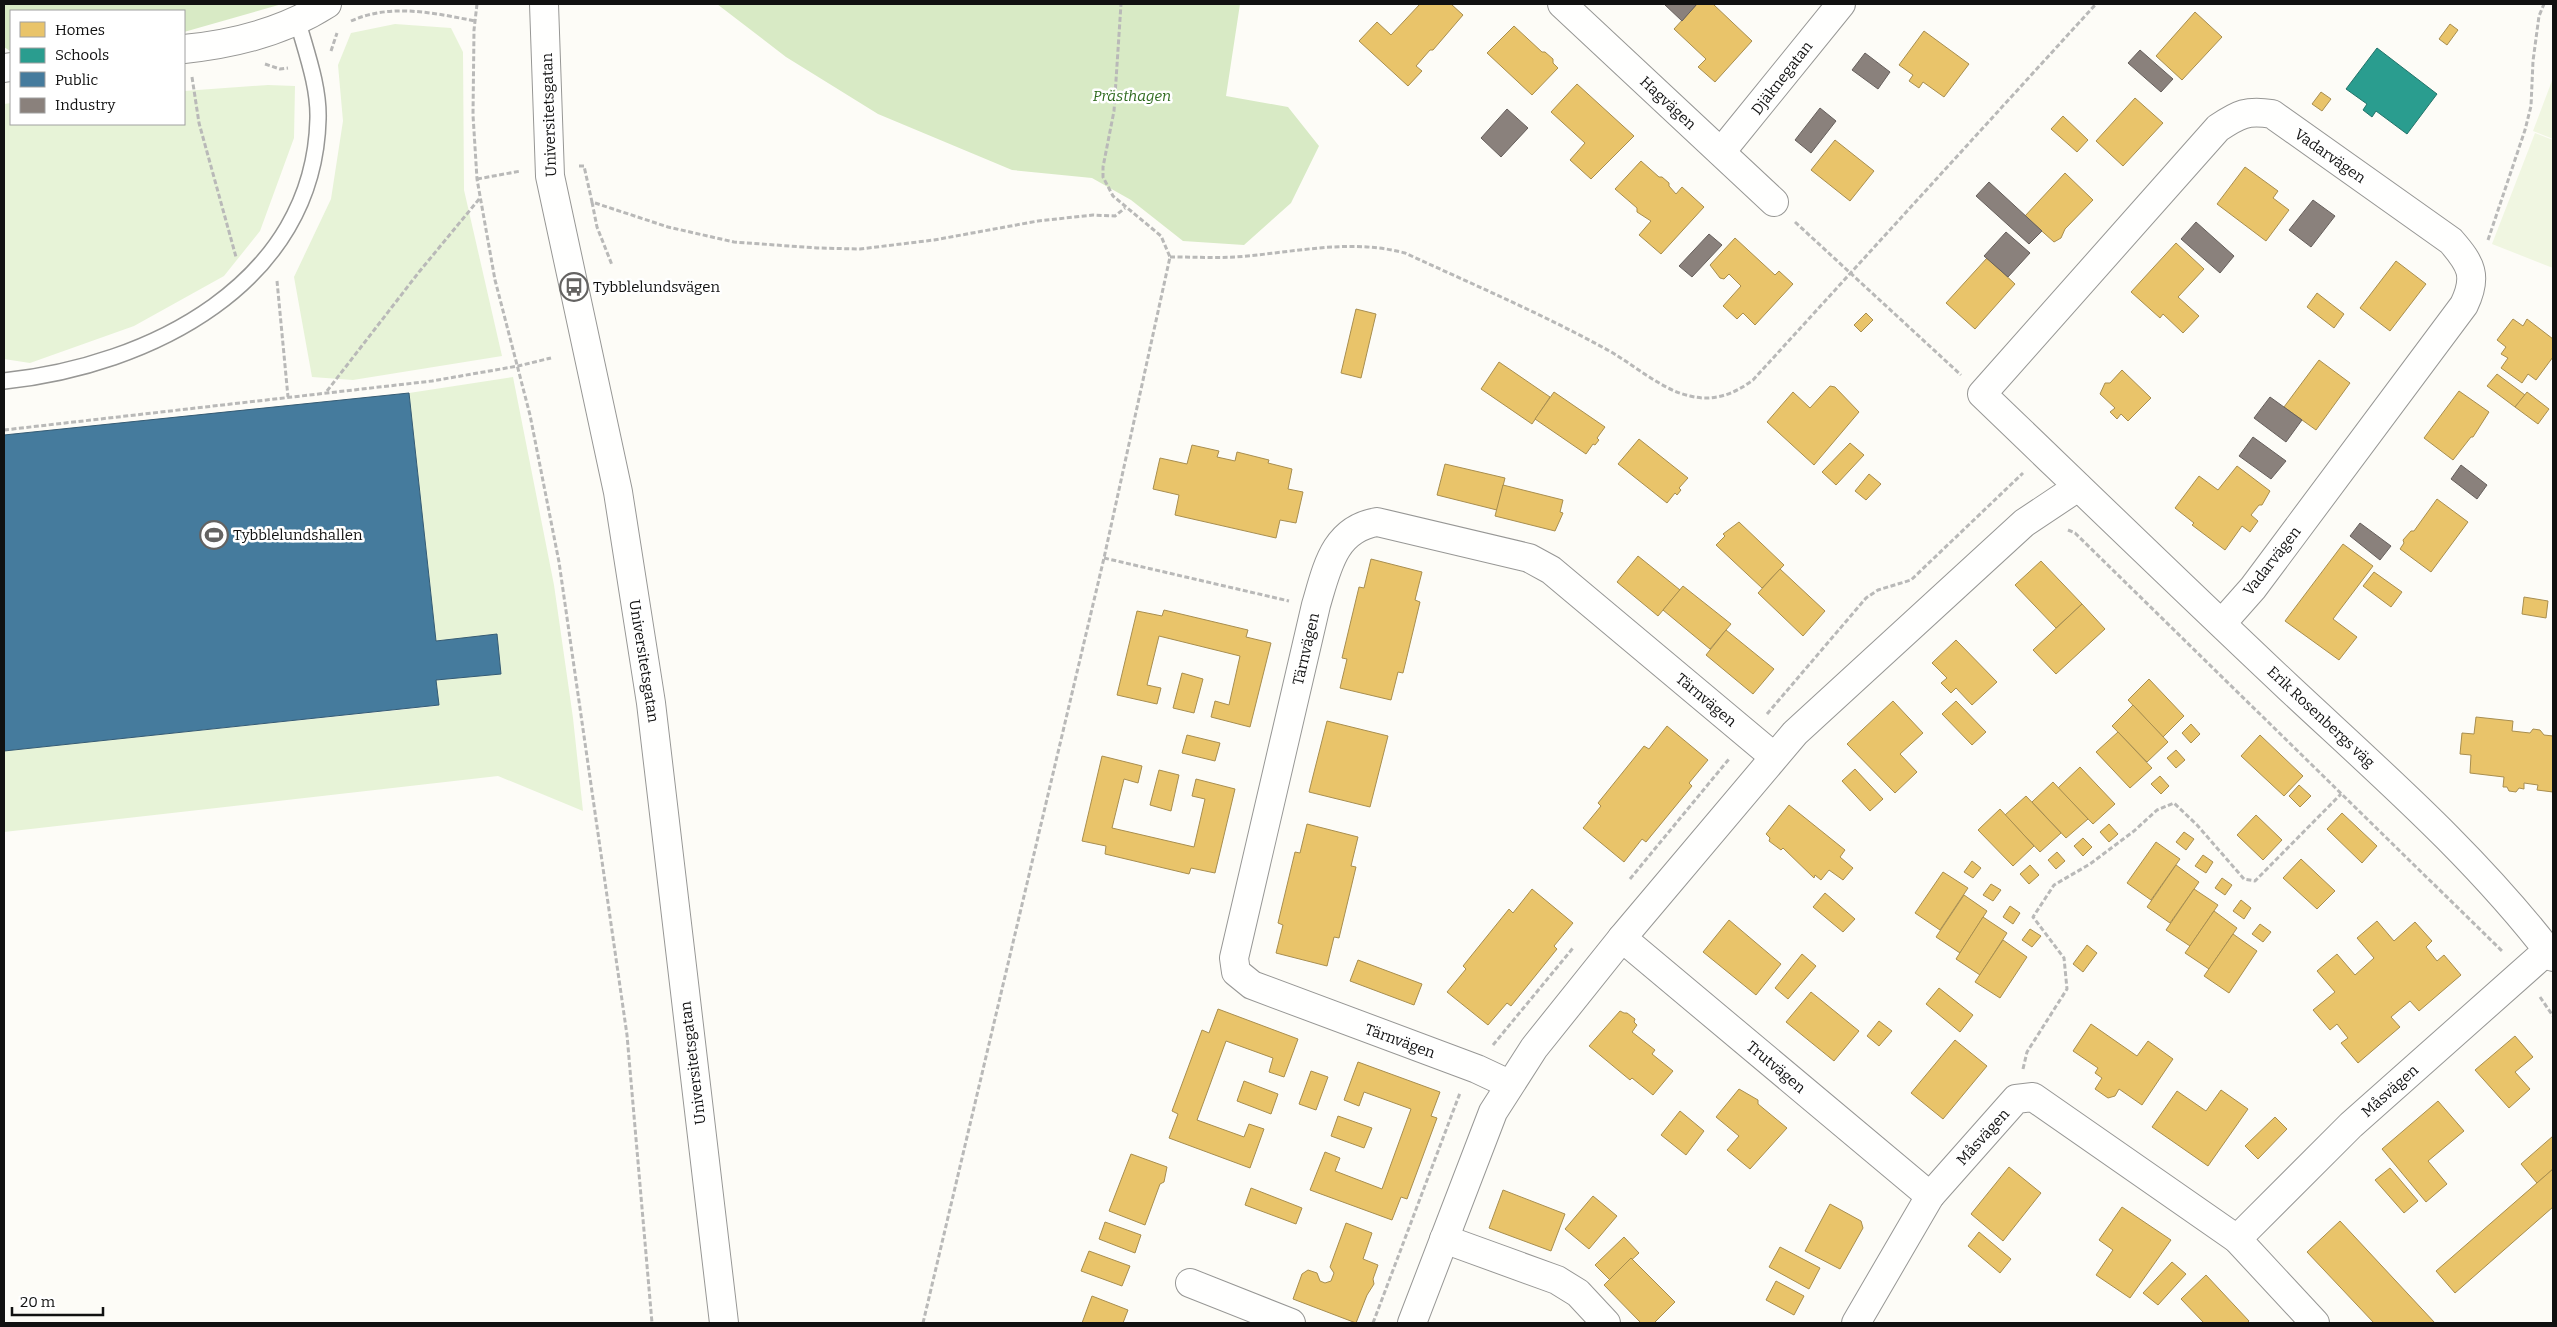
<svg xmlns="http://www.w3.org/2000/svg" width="2557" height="1327" font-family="Bitter,serif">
<rect width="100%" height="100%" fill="#fdfcf7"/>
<!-- green -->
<g fill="#e7f3d7">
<path d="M395,24L451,28L463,52L464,190L502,356L353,380L312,377L294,277L331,199L343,121L338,65L351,33Z"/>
<path d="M268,85L295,86L294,138L260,231L224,276L134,326L30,363L4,359V104L11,103V124H184V91Z"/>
<path d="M513,377L554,585L573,718L583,811L498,776L4,832V751L438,706L436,680L501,674L497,634L436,641L409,393Z"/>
</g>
<!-- forest -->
<g fill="#d8eac5">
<path d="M4,4H282L184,32V11H11L10,51L4,47Z"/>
<path d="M717,4H1240L1226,96L1288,107L1319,146L1291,203L1244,245L1183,241L1131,200L1092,178L1012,170L878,114L786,57Z"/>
</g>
<!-- pitch -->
<g fill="#f0f6e1">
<path d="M2553,78V139L2533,131Z"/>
<path d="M2535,133L2553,140V268L2492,244Z"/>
</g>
<!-- homes -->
<g fill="#e9c46a" stroke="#a88e4f">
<path d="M1420,4H1451L1463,15L1433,50H1430L1416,66L1422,71L1408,86L1359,41L1377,22L1391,35Z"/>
<path d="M1697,4H1713L1752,41L1715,82L1698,67L1706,59L1674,29Z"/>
<path d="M2195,12L2222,37L2182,80L2156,56Z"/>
<path d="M2450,24L2458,30L2447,45L2439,39Z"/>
<path d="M1514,26L1542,52H1545L1553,59V63L1558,68L1532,95L1487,53Z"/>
<path d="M1924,31L1969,64L1944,97L1923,82L1919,88L1909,81L1913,75L1899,65Z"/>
<path d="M1577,84L1634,136L1591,179L1570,160L1585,143L1551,112Z"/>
<path d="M2321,92L2331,99L2322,111L2312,104Z"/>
<path d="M2135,98L2163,123L2123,166L2096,141Z"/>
<path d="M2063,116L2088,140L2077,152L2051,129Z"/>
<path d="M1835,140L1874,171L1850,201L1811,170Z"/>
<path d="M1641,161L1659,177H1662L1669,183V186L1676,194L1682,187L1704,207L1661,254L1639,235L1651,221L1637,212V208L1615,189Z"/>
<path d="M2245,167L2278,191L2273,198L2289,210L2266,241L2217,204Z"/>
<path d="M2065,173L2093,200L2065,229L2061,238L2054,242L2025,216Z"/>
<path d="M1735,238L1775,275L1779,271L1793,284L1755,325L1743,313L1737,319L1723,306L1741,286L1729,274L1724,279L1720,278L1710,265Z"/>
<path d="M2176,243L2204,269L2178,297L2199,316L2183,333L2163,314L2160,318L2131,292Z"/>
<path d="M1987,258L2015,284L1975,329L1946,303Z"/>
<path d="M2396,261L2426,284L2390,331L2360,308Z"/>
<path d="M2317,293L2344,314L2334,328L2307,307Z"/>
<path d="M1356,309L1376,314L1361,378L1341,373Z"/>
<path d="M1866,313L1873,320L1861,332L1854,325Z"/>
<path d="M2513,319L2523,326L2527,319L2553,339V357L2536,380L2528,374L2522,383L2501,368L2508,358L2501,354L2506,347L2497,340Z"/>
<path d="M2319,360L2350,383L2316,430L2284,407Z"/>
<path d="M1499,362L1550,397L1532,424L1481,389Z"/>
<path d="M2122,370L2151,398L2128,421L2121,414L2117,419L2110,412L2115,408L2100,394L2105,383H2110Z"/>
<path d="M2497,374L2525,395L2515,407L2487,386Z"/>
<path d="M1830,386L1835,387L1859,412L1814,465L1767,422L1793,392L1810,408Z"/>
<path d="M2459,391L2489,412L2473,437H2471L2453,460L2424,438Z"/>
<path d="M1554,392L1605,427L1597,438L1599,440L1595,445L1593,444L1586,454L1535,419Z"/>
<path d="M2527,392L2549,409L2538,424L2515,407Z"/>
<path d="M1639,439L1688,478L1679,488L1681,490L1677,495L1675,493L1667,503L1618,464Z"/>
<path d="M1850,443L1864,455L1836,485L1822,472Z"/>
<path d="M1192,445L1219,451L1217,457L1235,461L1237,452L1269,460L1268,463L1292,469L1288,489L1303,492L1296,523L1280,520L1276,538L1175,515L1179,495L1153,489L1160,458L1187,464Z"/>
<path d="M1445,464L1505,478L1497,510L1437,495Z"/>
<path d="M2237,466L2270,491L2262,505H2259L2251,515L2258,521L2250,532L2242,526L2225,550L2192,525L2194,523L2175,508L2199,476L2218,490Z"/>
<path d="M1869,474L1881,484L1866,500L1855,491Z"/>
<path d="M1503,485L1563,500L1560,512L1563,513L1555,531L1495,516Z"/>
<path d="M2437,499L2468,522L2431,572L2400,549L2404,543L2403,540L2411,531H2414Z"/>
<path d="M1739,522L1784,565L1762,588L1716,545L1725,536L1723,534Z"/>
<path d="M2343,544L2373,566L2333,619L2357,637L2339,660L2285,621Z"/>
<path d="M1638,556L1680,590L1658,616L1617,582Z"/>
<path d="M1371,559L1422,572L1415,600L1420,602L1403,673L1398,672L1391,700L1340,688L1347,659L1342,658L1359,587L1364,588Z"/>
<path d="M2041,561L2082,604L2056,628L2015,585Z"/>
<path d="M1780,569L1825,611L1803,636L1758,593Z"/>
<path d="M2374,572L2402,592L2391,607L2363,586Z"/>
<path d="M1683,586L1731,624L1710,649L1663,610Z"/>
<path d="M2524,597L2548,601L2546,618L2522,614Z"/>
<path d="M2082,604L2105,629L2056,674L2033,650Z"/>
<path d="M1164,610L1248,630L1246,637L1271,643L1250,727L1211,717L1215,701L1229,705L1240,656L1159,636L1147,685L1161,688L1157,704L1117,695L1137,611L1162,616Z"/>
<path d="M1726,630L1774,669L1753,694L1706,655Z"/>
<path d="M1956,640L1997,682L1972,705L1956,688L1951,693L1941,683L1947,678L1932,663Z"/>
<path d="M1182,673L1203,679L1194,713L1173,708Z"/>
<path d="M2149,679L2184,716L2163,737L2128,700Z"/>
<path d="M1893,701L1923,733L1900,754L1917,772L1895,793L1847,744Z"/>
<path d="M1956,701L1986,732L1972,745L1942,714Z"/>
<path d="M2133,705L2168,742L2147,762L2112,726Z"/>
<path d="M2476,717L2513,721L2512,731L2530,733L2533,729L2540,730L2544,735L2553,736V792L2537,790L2538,785L2524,783V789L2519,788L2516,792L2509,791L2507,787H2503L2504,777L2470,773L2471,755L2460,754L2462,733L2474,734Z"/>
<path d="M1327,721L1388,736L1370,807L1309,792Z"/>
<path d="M2191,724L2200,734L2191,743L2182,733Z"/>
<path d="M1667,726L1708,760L1689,783L1692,786L1646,842L1642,839L1624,862L1583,828L1601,806L1598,803L1644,746L1649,749Z"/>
<path d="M2118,732L2152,768L2130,788L2096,752Z"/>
<path d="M1187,735L1220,743L1215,761L1182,753Z"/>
<path d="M2260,735L2303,776L2284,796L2241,756Z"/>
<path d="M2176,750L2185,760L2176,768L2167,758Z"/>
<path d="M1102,756L1142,766L1138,783L1124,779L1112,828L1194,847L1205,799L1192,796L1196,779L1235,789L1215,873L1191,868L1189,874L1105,854L1106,846L1082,841Z"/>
<path d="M2080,767L2115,804L2093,824L2058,788Z"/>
<path d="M1855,769L1883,799L1870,811L1842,781Z"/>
<path d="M1159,770L1179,775L1171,811L1150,805Z"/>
<path d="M2160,776L2169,786L2161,794L2151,784Z"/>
<path d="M2053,782L2088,819L2066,838L2032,802Z"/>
<path d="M2299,785L2311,796L2300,807L2289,796Z"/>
<path d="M2026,796L2061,833L2040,852L2005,815Z"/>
<path d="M1789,805L1845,850L1840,857L1853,868L1843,880L1829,870L1821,880L1815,875L1814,878L1783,848L1781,850L1769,841L1770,838L1766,834Z"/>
<path d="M2000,809L2034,846L2013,866L1978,830Z"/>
<path d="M2342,813L2377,846L2362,863L2327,829Z"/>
<path d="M2256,815L2282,840L2263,860L2237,835Z"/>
<path d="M1307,824L1358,837L1351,866L1356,867L1339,938L1334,937L1327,966L1276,953L1283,925L1278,923L1295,852L1300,853Z"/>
<path d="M2109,824L2118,834L2109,842L2100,832Z"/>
<path d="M2184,832L2194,839L2186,850L2176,842Z"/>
<path d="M2083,838L2092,847L2083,856L2074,846Z"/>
<path d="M2156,842L2180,859L2151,900L2127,883Z"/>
<path d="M2057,852L2065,861L2056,869L2048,860Z"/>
<path d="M2203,855L2213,862L2206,873L2195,866Z"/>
<path d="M2301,859L2335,891L2317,909L2283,878Z"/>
<path d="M1972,861L1981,868L1973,878L1964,872Z"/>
<path d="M2030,865L2039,875L2029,884L2020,874Z"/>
<path d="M2176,865L2199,882L2170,923L2147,907Z"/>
<path d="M1943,872L1968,888L1940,930L1915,913Z"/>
<path d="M2222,878L2232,885L2225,895L2215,888Z"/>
<path d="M1991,884L2001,890L1993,901L1983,895Z"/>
<path d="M1532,889L1573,923L1554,946L1557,949L1511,1006L1507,1003L1488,1025L1447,992L1466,969L1463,966L1509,909L1513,913Z"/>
<path d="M2194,889L2218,905L2190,946L2166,930Z"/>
<path d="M1825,893L1855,919L1843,932L1813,907Z"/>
<path d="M1964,895L1987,911L1960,953L1936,937Z"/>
<path d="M2241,900L2251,908L2244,919L2233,911Z"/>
<path d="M2010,906L2020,913L2013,924L2003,917Z"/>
<path d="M2214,911L2237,928L2209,969L2185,953Z"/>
<path d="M1983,917L2007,933L1980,975L1956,959Z"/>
<path d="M1729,920L1781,964L1756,995L1703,952Z"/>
<path d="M2377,921L2394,941L2415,922L2432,941L2426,947L2437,961L2444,955L2461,975L2419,1011L2410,1001L2391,1017L2400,1027L2358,1063L2341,1043L2348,1038L2337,1024L2330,1030L2313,1010L2335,992L2317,971L2337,954L2355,975L2374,958L2357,938Z"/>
<path d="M2260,924L2271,932L2263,942L2252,934Z"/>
<path d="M2030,929L2041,936L2032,947L2022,940Z"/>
<path d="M2233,934L2257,951L2229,993L2204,976Z"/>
<path d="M2003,940L2027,957L2000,998L1975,982Z"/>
<path d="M2087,945L2097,953L2083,972L2073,964Z"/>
<path d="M1802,954L1816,966L1788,999L1775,988Z"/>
<path d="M1358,960L1422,984L1414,1005L1350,981Z"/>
<path d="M1939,988L1973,1015L1960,1032L1926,1004Z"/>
<path d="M1811,992L1859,1031L1834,1061L1786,1022Z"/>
<path d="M1218,1009L1298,1039L1284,1077L1269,1072L1273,1058L1226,1041L1197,1120L1244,1137L1249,1124L1264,1129L1250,1168L1169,1138L1178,1114L1172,1111L1202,1030L1209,1033Z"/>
<path d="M1620,1011L1624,1013H1627L1635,1019L1634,1022L1637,1025L1632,1032L1655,1050L1652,1054L1673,1071L1653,1095L1632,1078L1630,1080L1589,1046Z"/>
<path d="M1879,1021L1892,1031L1879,1046L1867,1036Z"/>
<path d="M2091,1024L2137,1056L2148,1041L2173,1059L2142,1105L2119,1089L2115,1096L2108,1098L2095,1089L2102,1078L2095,1073L2098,1068L2073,1051Z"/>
<path d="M2515,1036L2533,1057L2515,1072L2530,1089L2509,1108L2475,1070Z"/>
<path d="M1955,1040L1987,1066L1943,1119L1911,1093Z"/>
<path d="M1358,1062L1440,1092L1431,1116L1437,1118L1407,1199L1401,1197L1392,1220L1310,1190L1325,1152L1340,1158L1335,1171L1382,1189L1411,1109L1364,1092L1359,1106L1344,1100Z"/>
<path d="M1311,1071L1328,1077L1316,1110L1299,1104Z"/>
<path d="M1244,1081L1278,1094L1271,1114L1237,1101Z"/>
<path d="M1739,1089L1758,1100V1104L1787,1128L1750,1169L1727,1150L1739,1136L1716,1117Z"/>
<path d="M2221,1090L2248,1109L2208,1166L2152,1127L2177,1091L2206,1111Z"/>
<path d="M2438,1101L2464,1131L2428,1161L2447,1184L2426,1202L2382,1149Z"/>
<path d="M1680,1111L1704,1131L1686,1155L1661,1135Z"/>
<path d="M1338,1116L1372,1128L1364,1148L1331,1136Z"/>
<path d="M2275,1117L2287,1129L2258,1159L2245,1146Z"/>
<path d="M2553,1136V1169L2537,1183L2521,1164Z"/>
<path d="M1131,1154L1167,1167L1164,1182L1160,1184L1145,1225L1109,1211Z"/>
<path d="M2009,1167L2041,1193L2003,1241L1971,1214Z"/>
<path d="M2390,1168L2418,1201L2404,1213L2375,1180Z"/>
<path d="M2553,1169V1207L2455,1293L2436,1271Z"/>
<path d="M1251,1188L1302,1208L1296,1224L1245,1205Z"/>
<path d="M1503,1190L1565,1214L1551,1251L1489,1228Z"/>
<path d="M1593,1196L1617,1216L1589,1249L1565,1229Z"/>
<path d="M1830,1204L1861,1221L1863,1228L1840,1269L1805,1251Z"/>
<path d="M2122,1207L2171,1240L2130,1298L2096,1275L2113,1250L2099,1240Z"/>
<path d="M2340,1221L2435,1323H2374L2307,1252Z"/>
<path d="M1105,1222L1141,1235L1135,1253L1099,1239Z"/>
<path d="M1346,1223L1372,1233L1363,1259L1378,1265L1373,1279L1374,1284L1367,1295L1356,1323L1293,1299L1302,1274L1308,1270L1317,1273L1320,1281L1325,1283L1331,1281L1334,1273L1330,1267Z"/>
<path d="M1979,1232L2011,1259L2000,1273L1968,1246Z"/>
<path d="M1624,1237L1639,1253L1610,1280L1595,1265Z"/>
<path d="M1780,1247L1820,1268L1809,1289L1769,1267Z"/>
<path d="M1089,1251L1130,1266L1122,1286L1081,1271Z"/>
<path d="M1631,1258L1675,1302L1654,1323H1641L1604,1285Z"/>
<path d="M2172,1262L2186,1274L2158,1305L2143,1293Z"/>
<path d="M2206,1275L2249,1321L2247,1323H2204L2181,1299Z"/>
<path d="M1776,1281L1804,1296L1794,1315L1766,1300Z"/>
<path d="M1092,1296L1128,1310L1123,1323H1082Z"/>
</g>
<!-- schools -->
<path fill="#2a9d8f" stroke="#227369" d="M2377,48L2437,94L2407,134L2376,111L2372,117L2363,110L2367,104L2346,89Z"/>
<!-- public -->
<path fill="#457b9d" stroke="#355b73" d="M409,393L436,641L497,634L501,674L436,680L439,705L4,751V435Z"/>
<!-- industry -->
<g fill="#8a817c" stroke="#665f5c">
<path d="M1664,4H1697L1682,21Z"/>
<path d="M2140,50L2173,79L2161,92L2128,63Z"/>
<path d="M1865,53L1890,72L1878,89L1852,70Z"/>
<path d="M1820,108L1836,121L1811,153L1795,140Z"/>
<path d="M1507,109L1528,128L1501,157L1481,138Z"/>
<path d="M1989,182L2042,231L2029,244L1976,196Z"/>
<path d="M2313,200L2335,216L2311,247L2289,230Z"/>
<path d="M2196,222L2234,256L2220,273L2181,239Z"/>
<path d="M2006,232L2030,253L2008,277L1984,256Z"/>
<path d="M1709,234L1722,245L1692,277L1679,266Z"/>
<path d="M2270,397L2302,420L2286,442L2254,418Z"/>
<path d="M2253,437L2286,461L2271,479L2239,456Z"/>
<path d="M2461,465L2487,485L2477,499L2451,479Z"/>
<path d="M2360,523L2391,546L2380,560L2350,536Z"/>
</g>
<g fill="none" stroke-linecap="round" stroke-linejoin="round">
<defs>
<path id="service" d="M4,381C149,366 314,284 318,119C319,86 306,52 297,19"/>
<g id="minor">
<path d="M1562,4L1774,202"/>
<path d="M1721,152L1841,4"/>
<path d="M2222,623L2253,588L2464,305C2478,276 2471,264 2451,241L2272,114C2247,110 2239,114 2218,128L1982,394C2084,492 2185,590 2288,687C2380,773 2476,856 2553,957"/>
<path d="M1622,938L1930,1196"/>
<path d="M1509,1084L1477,1069L1252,985L1236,972L1234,958L1316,605C1327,568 1334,529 1377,522L1529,558L1551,570L1773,756"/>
<path d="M1444,1239L1557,1280L1578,1293L1606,1323"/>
<path d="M2237,1239L2351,1125L2548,950"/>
<path d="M1190,1283L1291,1323"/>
<path d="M1412,1323L1493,1112L1534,1048L1622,938L1795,733L2024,523L2078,487"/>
<path d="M1856,1323L1930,1196L2016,1099L2033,1097L2237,1239L2315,1323"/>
</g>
<g id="tertiary">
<path d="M544,4L550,176L618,492L651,703L724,1323"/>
<path d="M184,49C234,44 285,31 327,4"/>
<path d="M4,68L11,67"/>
</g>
</defs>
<!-- service casing -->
<use href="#service" stroke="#979795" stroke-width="18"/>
<!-- minor casing -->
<use href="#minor" stroke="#979795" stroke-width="30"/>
<!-- tertiary casing -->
<use href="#tertiary" stroke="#979795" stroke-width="30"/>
<!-- path -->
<g stroke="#b9b9b8" stroke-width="3" stroke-dasharray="5 2.5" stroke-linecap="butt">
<path d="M477,4L474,30L473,115L477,179L495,280L530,415L559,562L627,1035L652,1323"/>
<path d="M351,21C391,3 434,13 475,21"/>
<path d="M331,51L337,33"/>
<path d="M265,64L280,69L288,68"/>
<path d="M192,77L199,123L236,257"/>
<path d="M579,166H584L592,202L668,227L734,242L817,248L860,249L934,240L1038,221L1093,215L1115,216L1125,208"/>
<path d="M477,179L521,171"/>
<path d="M592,202L597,227L612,265"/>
<path d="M1795,222L1961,375"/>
<path d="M2488,240L2525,130L2531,106L2533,61L2539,16L2544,4"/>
<path d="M1170,257C1192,257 1214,258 1235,257C1292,253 1349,238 1405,253C1472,284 1540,313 1604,348C1631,362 1661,390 1690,396C1714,402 1734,394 1753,380L2096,4"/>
<path d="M277,281L288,397"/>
<path d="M327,391L419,272L480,198"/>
<path d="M4,430L432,381L518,366L551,358"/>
<path d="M2068,530L2075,533L2503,952"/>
<path d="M1104,558L1289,601"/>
<path d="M1767,714L1866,598L1878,590L1911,580L2023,473"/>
<path d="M1630,879L1729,759"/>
<path d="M2540,997L2553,1016"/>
<path d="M1493,1045L1573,948"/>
<path d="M2023,1069L2027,1052L2067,989L2064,958L2033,917L2054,885L2090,864L2134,831L2157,810L2174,803L2197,825L2244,879L2255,881L2341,794"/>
<path d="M923,1323L1104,558L1170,257L1161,236L1113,196L1103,177V167L1114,111L1121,4"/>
<path d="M1373,1323L1460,1093"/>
</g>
<!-- service -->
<use href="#service" stroke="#fffffe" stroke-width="15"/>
<!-- minor -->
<use href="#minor" stroke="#fffffe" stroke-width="28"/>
<!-- tertiary -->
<use href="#tertiary" stroke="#fffffe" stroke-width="28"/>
</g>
<!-- icons -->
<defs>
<symbol id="bus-ring" viewBox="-11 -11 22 22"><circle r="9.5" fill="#fff" stroke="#646362" stroke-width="1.5"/><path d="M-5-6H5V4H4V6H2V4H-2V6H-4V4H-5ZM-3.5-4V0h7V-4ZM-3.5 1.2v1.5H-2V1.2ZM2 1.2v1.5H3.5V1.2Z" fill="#646362"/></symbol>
<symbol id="stadium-ring" viewBox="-11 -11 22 22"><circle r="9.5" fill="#fff" stroke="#646362" stroke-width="1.5"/><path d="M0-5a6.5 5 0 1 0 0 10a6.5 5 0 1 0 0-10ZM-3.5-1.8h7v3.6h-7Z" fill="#646362"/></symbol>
</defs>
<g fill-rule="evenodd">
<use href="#bus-ring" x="558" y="271" width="32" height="32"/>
<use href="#stadium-ring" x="198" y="519" width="32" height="32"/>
</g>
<g text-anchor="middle" stroke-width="5" stroke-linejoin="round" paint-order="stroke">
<!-- street labels -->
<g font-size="15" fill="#111" stroke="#fff">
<text transform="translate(1782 78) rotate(-52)" y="5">Djäknegatan</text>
<text transform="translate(1668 103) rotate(43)" y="5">Hagvägen</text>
<text transform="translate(549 115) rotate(-92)" y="5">Universitetsgatan</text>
<text transform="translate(2330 156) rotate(35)" y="5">Vadarvägen</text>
<text transform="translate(2272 561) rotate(-52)" y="5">Vadarvägen</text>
<text transform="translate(1306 649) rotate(-77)" y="5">Tärnvägen</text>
<text transform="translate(644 661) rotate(81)" y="5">Universitetsgatan</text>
<text transform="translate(1706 700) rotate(40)" y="5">Tärnvägen</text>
<text transform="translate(2321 717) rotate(43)" y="5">Erik Rosenbergs väg</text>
<text transform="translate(1400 1041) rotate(20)" y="5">Tärnvägen</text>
<text transform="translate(693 1063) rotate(-97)" y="5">Universitetsgatan</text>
<text transform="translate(1776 1067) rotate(40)" y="5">Trutvägen</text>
<text transform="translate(2390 1091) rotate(-42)" y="5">Måsvägen</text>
<text transform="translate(1983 1137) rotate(-48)" y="5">Måsvägen</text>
</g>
<!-- park labels -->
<g font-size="15" font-style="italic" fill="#2f6b1f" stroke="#fff">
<text x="1132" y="101">Prästhagen</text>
</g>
<!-- poi labels -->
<g font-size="15" fill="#111" stroke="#fff" text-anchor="start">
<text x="593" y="292">Tybblelundsvägen</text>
<text x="233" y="540">Tybblelundshallen</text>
</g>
</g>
<!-- border -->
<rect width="2557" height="1327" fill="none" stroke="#111111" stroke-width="10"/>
<!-- legend -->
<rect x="10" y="10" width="175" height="115" fill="#ffffff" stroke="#a0a0a0"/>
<rect x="20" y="22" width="25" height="15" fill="#e9c46a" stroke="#a0a0a0"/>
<text x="55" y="35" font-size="15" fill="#111111">Homes</text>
<rect x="20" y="48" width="25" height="15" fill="#2a9d8f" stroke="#a0a0a0"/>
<text x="55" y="60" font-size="15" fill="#111111">Schools</text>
<rect x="20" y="72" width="25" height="15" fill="#457b9d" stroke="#a0a0a0"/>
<text x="55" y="85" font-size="15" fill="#111111">Public</text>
<rect x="20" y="98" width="25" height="15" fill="#8a817c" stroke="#a0a0a0"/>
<text x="55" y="110" font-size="15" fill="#111111">Industry</text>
<!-- scale -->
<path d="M12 1307v8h91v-8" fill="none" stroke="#111111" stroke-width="2.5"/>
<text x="20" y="1307" font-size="15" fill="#111111" stroke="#ffffff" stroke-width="4" paint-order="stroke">20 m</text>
</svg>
